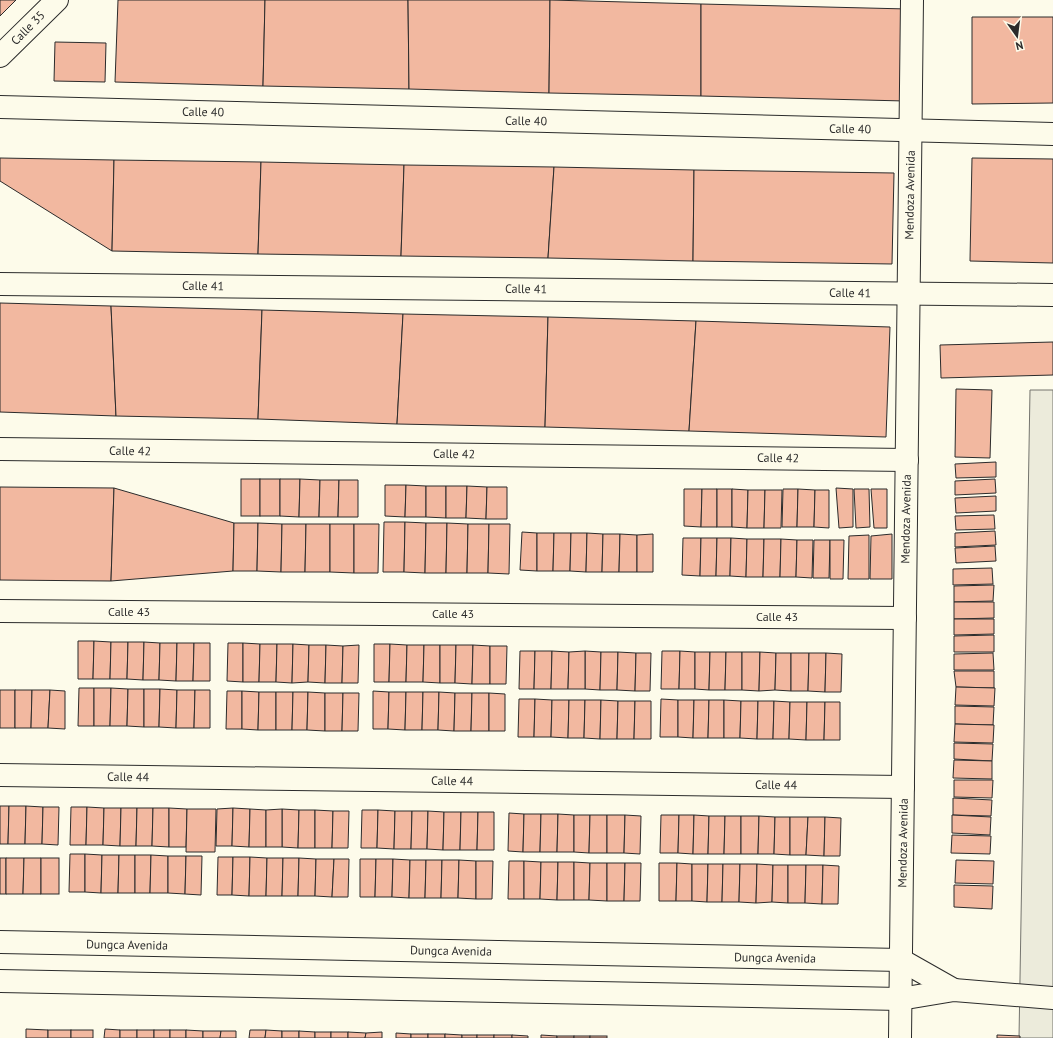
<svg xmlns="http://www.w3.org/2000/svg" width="1053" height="1038" font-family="'PT Sans',sans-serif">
<rect width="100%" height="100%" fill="#fdfbea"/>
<!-- green -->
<path fill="#ecebdb" stroke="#74746e" d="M1030,390H1053V1038H1019Z"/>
<!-- building -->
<g fill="#f2b8a0" stroke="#2b2b2b">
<path d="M0,0H16L0,16Z"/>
<path d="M118,0H265L263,86L115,82Z"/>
<path d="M265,0H408L409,89L263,86Z"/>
<path d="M408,0H550L549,93L409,89Z"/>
<path d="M550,0L701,4V96L549,93Z"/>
<path d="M701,4L908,9L905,101L701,96Z"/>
<path d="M972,17H1053V103L972,104Z"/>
<path d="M55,42L106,43L105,82L54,81Z"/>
<path d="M0,158L114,160L112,251L0,181Z"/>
<path d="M972,158L1053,159V263L970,261Z"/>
<path d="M114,160L261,162L258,254L112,251Z"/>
<path d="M261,162L404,165L401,256L258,254Z"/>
<path d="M404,165L554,167L548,258L401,256Z"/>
<path d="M554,167L694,170L693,261L548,258Z"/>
<path d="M694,170L894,173L892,264L693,261Z"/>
<path d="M0,303L111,306L116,416L0,412Z"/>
<path d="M111,306L262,310L258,419L116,416Z"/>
<path d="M262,310L403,314L397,424L258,419Z"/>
<path d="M403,314L548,317L545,427L397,424Z"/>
<path d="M548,317L696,321L689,431L545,427Z"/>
<path d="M696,321L890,327L886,437L689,431Z"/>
<path d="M1053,342V375L941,378L940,345Z"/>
<path d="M956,389L992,390L990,458L955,457Z"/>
<path d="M996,462V477L956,478L955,464Z"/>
<rect x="241" y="479" width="19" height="37"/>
<rect x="260" y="479" width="20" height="37"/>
<path d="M280,479H300L299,517L280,516Z"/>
<path d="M300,479L320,480L319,517H299Z"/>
<path d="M995,479L996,493L955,495V481Z"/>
<path d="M320,480H339L338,517H319Z"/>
<path d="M339,480H358V517H338Z"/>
<path d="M385,485H406L405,517L385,516Z"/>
<path d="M406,485L426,486V517H405Z"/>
<path d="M426,486H446V518L426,517Z"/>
<path d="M446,486H467L466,518H446Z"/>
<path d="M467,486L487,487L486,519L466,518Z"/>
<path d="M0,487L114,488L111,581L0,580Z"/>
<path d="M487,487H507V519H486Z"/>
<path d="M114,488L234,523L233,571L111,581Z"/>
<path d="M836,488L853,489V527L839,528Z"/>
<path d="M684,489H702L701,527L684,526Z"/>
<path d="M702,489H717V527H701Z"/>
<rect x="717" y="489" width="15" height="38"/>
<path d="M732,489L748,490L747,528L732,527Z"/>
<path d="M783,489H798L797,527H782Z"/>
<path d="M798,489L815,490L814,527H797Z"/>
<path d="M854,489H869L870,527L856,528Z"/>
<path d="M871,489H887V528H874Z"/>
<path d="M748,490H765L764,528H747Z"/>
<path d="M765,490H782L781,528H764Z"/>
<path d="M815,490H829V528L814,527Z"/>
<path d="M996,496V511L956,513L955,498Z"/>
<path d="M994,515L995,529L956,530L955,516Z"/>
<path d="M384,522H405L404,572H383Z"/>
<path d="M405,522L426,523L425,573L404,572Z"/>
<path d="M234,523H258L257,571H233Z"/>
<path d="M258,523L282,524L281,572L257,571Z"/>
<path d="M426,523H447L446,573H425Z"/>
<path d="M447,523L468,524L467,573H446Z"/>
<path d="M282,524H306L305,572H281Z"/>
<path d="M306,524H330V572H305Z"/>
<path d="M330,524H354V573L330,572Z"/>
<path d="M354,524H379L378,573H354Z"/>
<path d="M468,524H489L488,573H467Z"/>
<path d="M489,524H510L509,574L488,573Z"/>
<path d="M995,531L996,545L955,547V533Z"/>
<path d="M522,532L537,533V571L520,570Z"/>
<path d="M537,533H554L553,571H537Z"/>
<path d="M554,533H571L570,571H553Z"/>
<path d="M571,533H587L586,572L570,571Z"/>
<path d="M587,533L603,534L602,572H586Z"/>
<path d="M603,534H620L619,572H602Z"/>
<path d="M620,534L637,535V572H619Z"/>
<path d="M653,534V572H637V535Z"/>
<path d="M892,534V579H870L871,536Z"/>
<path d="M869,535V579H848L849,536Z"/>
<path d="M683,538H701L700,576L682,575Z"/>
<path d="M701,538H717L716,576H700Z"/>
<path d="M717,538H731L730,576H716Z"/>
<path d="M731,538L747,539L746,577L730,576Z"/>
<path d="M747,539H764L763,577H746Z"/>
<path d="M764,539H781L780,577H763Z"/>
<path d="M781,539L797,540L796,577H780Z"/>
<path d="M797,540H813L812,578L796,577Z"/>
<path d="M814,540H830L829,578H813Z"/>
<path d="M830,540H844L843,579H830Z"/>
<path d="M995,546L996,561L956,563L955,548Z"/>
<path d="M992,568L993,584L953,585V569Z"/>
<path d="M994,585L993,601L954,602V586Z"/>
<path d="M954,602H994V618L954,619Z"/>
<path d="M954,619H994V634L954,635Z"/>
<path d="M994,635V652H954V636Z"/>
<path d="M78,641H94L93,679H78Z"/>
<path d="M94,641L111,642L110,679H93Z"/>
<path d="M111,642H128L127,679H110Z"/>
<path d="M128,642H144L143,680L127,679Z"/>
<path d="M144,642L160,643L159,680H143Z"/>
<path d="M160,643H177L176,681L159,680Z"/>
<path d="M177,643H194L193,681H176Z"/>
<path d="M194,643H210V681H193Z"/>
<path d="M228,643H243V682L227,681Z"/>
<path d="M243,643L260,644L259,682H243Z"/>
<path d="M260,644H277L276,682H259Z"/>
<path d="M277,644H293L292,683L276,682Z"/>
<path d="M293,644L309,645L308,682L292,683Z"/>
<path d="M374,644H390L389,682H374Z"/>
<path d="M390,644L407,645L406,682H389Z"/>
<path d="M309,645H326L325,683L308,682Z"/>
<path d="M326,645L343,646L342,683H325Z"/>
<path d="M359,645L358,683H342L343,646Z"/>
<path d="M407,645H424L423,682H406Z"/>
<path d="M424,645H440V683L423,682Z"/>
<path d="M440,645H456L455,683H440Z"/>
<path d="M456,645H473L472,684L455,683Z"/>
<path d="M473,645L490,646V684H472Z"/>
<path d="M490,646H507L506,684H490Z"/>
<path d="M520,651H535L534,689H519Z"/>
<path d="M535,651H552L551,689H534Z"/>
<path d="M552,651L569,652L568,689H551Z"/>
<path d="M585,651L601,652L600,690L585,689Z"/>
<path d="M585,651V689H568L569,652Z"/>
<path d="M662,651H680L679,689H661Z"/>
<path d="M680,651L695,652V689H679Z"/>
<path d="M601,652H618L617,690H600Z"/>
<path d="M618,652L636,653L635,691L617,690Z"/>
<path d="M695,652H710L709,690L695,689Z"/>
<path d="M710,652H726L725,690H709Z"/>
<path d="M726,652H742V690H725Z"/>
<path d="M742,652H760L759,691L742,690Z"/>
<path d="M760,652L776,653L775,690L759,691Z"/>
<path d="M636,653H651L650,691H635Z"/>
<path d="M776,653H791V691L775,690Z"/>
<path d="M791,653H809L808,691H791Z"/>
<path d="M809,653H826L825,692L808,691Z"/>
<path d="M826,653L842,654L841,692H825Z"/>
<path d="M993,653L994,670H954V654Z"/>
<path d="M954,671H994V688L956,687Z"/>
<path d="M956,687L995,688L994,706L955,705Z"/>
<path d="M79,688H94V726H78Z"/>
<path d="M94,688H111L110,726H94Z"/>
<path d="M111,688L128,689L127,726H110Z"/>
<path d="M128,689H144V727L127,726Z"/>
<path d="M144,689H160L159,727H144Z"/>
<path d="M160,689L177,690L176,728L159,727Z"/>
<rect x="0" y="690" width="15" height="38"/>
<path d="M15,690H32L31,728H15Z"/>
<path d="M32,690H50L48,728H31Z"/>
<path d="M50,690L65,691V729L48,728Z"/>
<path d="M177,690H195L194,728H176Z"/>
<path d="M195,690H210V728H194Z"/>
<path d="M227,691H242V729H226Z"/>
<path d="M242,691L259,692L258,730L242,729Z"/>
<path d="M373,691L389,692L388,729H373Z"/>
<path d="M259,692H276V730H258Z"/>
<path d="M276,692H293L292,730H276Z"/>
<path d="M293,692H308L307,730H292Z"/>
<path d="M308,692L325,693V731L307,730Z"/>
<path d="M389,692H406L405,730L388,729Z"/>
<path d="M406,692H423L422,730H405Z"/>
<path d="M423,692H439L438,730H422Z"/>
<path d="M439,692L455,693L454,731L438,730Z"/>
<path d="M325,693H343L342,731H325Z"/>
<path d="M343,693H359L358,731H342Z"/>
<path d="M455,693H472L471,731H454Z"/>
<path d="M472,693H489V731H471Z"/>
<path d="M489,693L505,694V731H489Z"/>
<path d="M519,699H535L534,737H518Z"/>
<path d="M535,699L552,700L551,737H534Z"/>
<path d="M661,699L678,700V737H660Z"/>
<path d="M552,700H569L568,738L551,737Z"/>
<path d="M569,700H585L584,738H568Z"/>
<path d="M585,700H601L600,739L584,738Z"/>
<path d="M601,700L618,701L617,739H600Z"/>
<path d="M678,700H694L693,738L678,737Z"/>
<path d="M694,700H709L708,738H693Z"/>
<path d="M709,700H724V738H708Z"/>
<path d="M724,700L741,701L740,738H724Z"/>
<path d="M618,701H635L634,739H617Z"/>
<path d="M635,701H651V739H634Z"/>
<path d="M741,701H758L757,739L740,738Z"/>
<path d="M758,701H774L773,739H757Z"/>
<path d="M774,701L790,702L789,739H773Z"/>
<path d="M790,702H807L806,740L789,739Z"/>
<path d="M807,702H825L824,740H806Z"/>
<path d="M825,702H840V740H824Z"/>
<path d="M955,706L994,707L993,725L955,724Z"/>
<path d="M955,724L994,725L993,743L954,742Z"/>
<path d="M954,743L993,744L992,761L954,759Z"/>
<path d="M954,760L992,761V779L953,778Z"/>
<path d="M954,780H993L992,798L954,797Z"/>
<path d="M953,798L992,800L991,816L953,815Z"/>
<path d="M0,806H9L8,844H0Z"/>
<path d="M9,806H26L25,844H8Z"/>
<path d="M26,806L43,807L42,844H25Z"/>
<path d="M43,807H59L58,845L42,844Z"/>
<path d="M71,807H87L86,845H70Z"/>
<path d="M87,807L104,808L103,845H86Z"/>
<path d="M104,808H121L120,846L103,845Z"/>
<path d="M121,808H137L136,846H120Z"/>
<path d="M137,808H153L152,846H136Z"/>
<path d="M153,808H169V847L152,846Z"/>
<path d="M169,808L187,809L186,847H169Z"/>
<path d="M233,808L232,846H216L217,809Z"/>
<path d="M233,808L250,809L249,847L232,846Z"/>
<path d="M187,809H216L215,852H186Z"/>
<path d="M250,809L266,810V847H249Z"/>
<path d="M282,809L299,810L298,848L282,847Z"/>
<path d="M282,809V847H266V810Z"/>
<path d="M299,810H315V848H298Z"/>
<path d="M315,810L333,811L332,848H315Z"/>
<path d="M362,810H378L377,848H361Z"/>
<path d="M378,810L395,811L394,849L377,848Z"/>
<path d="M333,811H349L348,848H332Z"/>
<path d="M395,811H412L411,849H394Z"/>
<path d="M412,811H428L427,849H411Z"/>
<path d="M428,811L444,812L443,850L427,849Z"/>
<path d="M444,812H461L460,850H443Z"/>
<path d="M461,812H478L477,850H460Z"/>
<path d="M478,812H494V850H477Z"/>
<path d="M509,813L524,814L523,852L508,851Z"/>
<path d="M524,814H541L540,852H523Z"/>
<path d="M541,814H558L557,852H540Z"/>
<path d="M558,814L574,815V852H557Z"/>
<path d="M574,815H590L589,853L574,852Z"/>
<path d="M590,815H607V853H589Z"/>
<path d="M607,815H625L624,853H607Z"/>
<path d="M625,815L641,816L640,854L624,853Z"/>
<path d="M661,815H679L678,853H660Z"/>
<path d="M679,815H694L693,854L678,853Z"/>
<path d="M694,815L709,816L708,854H693Z"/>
<path d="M952,815L991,817L990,835L952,833Z"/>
<path d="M709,816H725L724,854H708Z"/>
<path d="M725,816H741V854H724Z"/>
<path d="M741,816H759L758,854H741Z"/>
<path d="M759,816L775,817L774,854H758Z"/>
<path d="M775,817H790V855L774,854Z"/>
<path d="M790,817H808L806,855H790Z"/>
<path d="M808,817H825L824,856L806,855Z"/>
<path d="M825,817L841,818L840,856H824Z"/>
<path d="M952,835L991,836L990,854L951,853Z"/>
<path d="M70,854H85V892H69Z"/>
<path d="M85,854L102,855L101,893L85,892Z"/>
<path d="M102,855H119L118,893H101Z"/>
<path d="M119,855H135V893H118Z"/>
<path d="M135,855H151L150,893H135Z"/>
<path d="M151,855L168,856V893H150Z"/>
<path d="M168,856H186L185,894L168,893Z"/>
<path d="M186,856H202L201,895L185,894Z"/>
<path d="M218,857H233L232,895H217Z"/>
<path d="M233,857H250L249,896L232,895Z"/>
<path d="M250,857L267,858L266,896H249Z"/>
<rect x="0" y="858" width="6" height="36"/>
<path d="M6,858H24L23,894H6Z"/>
<path d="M24,858H41V894H23Z"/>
<rect x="41" y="858" width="18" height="36"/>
<path d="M267,858H283L282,896H266Z"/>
<path d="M283,858H299L298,896H282Z"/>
<path d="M299,858L316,859L315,896H298Z"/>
<path d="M316,859H334L332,897L315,896Z"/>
<path d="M334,859H349L348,897H332Z"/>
<path d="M360,859H376L375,897H360Z"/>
<path d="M376,859H393L392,897H375Z"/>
<path d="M393,859L410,860L409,898L392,897Z"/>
<path d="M410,860H426L425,898H409Z"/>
<path d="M426,860H442L441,898H425Z"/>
<path d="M442,860H459L458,898H441Z"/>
<path d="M459,860L476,861V899L458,898Z"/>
<path d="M956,860L994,861L993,884L955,883Z"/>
<path d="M476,861H493L492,899H476Z"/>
<path d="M509,861H524V899H508Z"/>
<path d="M524,861L541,862L540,899H524Z"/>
<path d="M541,862H558L557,900L540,899Z"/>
<path d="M558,862H574V900H557Z"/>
<path d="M574,862L590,863L589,900H574Z"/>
<path d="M590,863H607V901L589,900Z"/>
<path d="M607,863H625L624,901H607Z"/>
<path d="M625,863H641L640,901H624Z"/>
<path d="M659,863H677L676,901H659Z"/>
<path d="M677,863L692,864V901H676Z"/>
<path d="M692,864H708L707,902L692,901Z"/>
<path d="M708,864H723L722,902H707Z"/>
<path d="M723,864H740L739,902H722Z"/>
<path d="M740,864H757L756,903L739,902Z"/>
<path d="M757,864L773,865L772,902L756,903Z"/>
<path d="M773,865H788V903L772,902Z"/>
<path d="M788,865H806L805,903H788Z"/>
<path d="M806,865H823L822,904L805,903Z"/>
<path d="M823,865L839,866L838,904H822Z"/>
<path d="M954,885L993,886L992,909L954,907Z"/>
<path d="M26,1029L48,1030V1038H26Z"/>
<path d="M105,1029L120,1030V1038H104Z"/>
<rect x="48" y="1030" width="23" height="8"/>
<rect x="71" y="1030" width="22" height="8"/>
<rect x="120" y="1030" width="17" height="8"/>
<rect x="137" y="1030" width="17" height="8"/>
<rect x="154" y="1030" width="16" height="8"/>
<rect x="170" y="1030" width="16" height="8"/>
<path d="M186,1030L203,1031V1038H186Z"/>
<path d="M250,1030H266L265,1038H249Z"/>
<path d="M266,1030L282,1031V1038H265Z"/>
<path d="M203,1031H221L220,1038H203Z"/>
<path d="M221,1031H236V1038H220Z"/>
<rect x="282" y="1031" width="17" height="7"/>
<path d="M299,1031L315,1032V1038H299Z"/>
<rect x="315" y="1032" width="16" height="6"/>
<rect x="331" y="1032" width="17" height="6"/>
<path d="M348,1032L366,1033L365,1038H348Z"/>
<path d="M382,1032V1038H365L366,1033Z"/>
<path d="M396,1033L411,1034V1038H396Z"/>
<rect x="411" y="1034" width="17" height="4"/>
<rect x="428" y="1034" width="17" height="4"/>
<path d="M445,1034L462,1035V1038H445Z"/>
<rect x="462" y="1035" width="15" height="3"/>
<rect x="477" y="1035" width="17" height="3"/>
<rect x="494" y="1035" width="18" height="3"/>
<path d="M512,1035L528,1036V1038H512Z"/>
<path d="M541,1035L557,1036V1038H541Z"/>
<path d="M997,1035L1020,1036V1038H997Z"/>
<rect x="557" y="1036" width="17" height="2"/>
<rect x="574" y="1036" width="16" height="2"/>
<rect x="590" y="1036" width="17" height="2"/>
</g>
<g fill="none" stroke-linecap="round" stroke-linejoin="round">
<defs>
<g id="minor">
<path d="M0,56L57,0"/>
<path d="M0,107L1053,134"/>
<path d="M0,284L1053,295"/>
<path d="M0,449L907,460"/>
<path d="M0,611L905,618"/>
<path d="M0,775L903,787"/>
<path d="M0,942L901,960L954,990"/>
<path d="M0,981L900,999L954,990L1053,998"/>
<path d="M900,1038L912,0"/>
</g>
</defs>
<!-- minor casing -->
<use href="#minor" stroke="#2b2b2b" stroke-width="24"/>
<!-- minor -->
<use href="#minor" stroke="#fdfbea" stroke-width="22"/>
</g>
<g text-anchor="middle" stroke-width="3" stroke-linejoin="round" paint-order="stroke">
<!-- street labels -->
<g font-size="12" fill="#2b2b2b" stroke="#fdfbea">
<text transform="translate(28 28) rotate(-45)" y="4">Calle 35</text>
<text transform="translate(203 112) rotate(1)" y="4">Calle 40</text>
<text transform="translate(526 121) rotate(1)" y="4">Calle 40</text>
<text transform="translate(850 129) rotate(1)" y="4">Calle 40</text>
<text transform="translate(910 195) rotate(-89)" y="4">Mendoza Avenida</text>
<text transform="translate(203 286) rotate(1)" y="4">Calle 41</text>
<text transform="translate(526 289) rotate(1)" y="4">Calle 41</text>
<text transform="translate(850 293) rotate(1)" y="4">Calle 41</text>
<text transform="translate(130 451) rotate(1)" y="4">Calle 42</text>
<text transform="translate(454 454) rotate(1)" y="4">Calle 42</text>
<text transform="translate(778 458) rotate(1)" y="4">Calle 42</text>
<text transform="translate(906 519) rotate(-89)" y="4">Mendoza Avenida</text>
<text x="129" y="616">Calle 43</text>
<text x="453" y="618">Calle 43</text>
<text x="777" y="621">Calle 43</text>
<text transform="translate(128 777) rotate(1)" y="4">Calle 44</text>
<text transform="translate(452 781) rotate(1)" y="4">Calle 44</text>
<text transform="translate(776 785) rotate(1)" y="4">Calle 44</text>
<text transform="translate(903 843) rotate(-89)" y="4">Mendoza Avenida</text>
<text transform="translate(127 945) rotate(1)" y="4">Dungca Avenida</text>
<text transform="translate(451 951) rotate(1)" y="4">Dungca Avenida</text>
<text transform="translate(775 958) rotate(1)" y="4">Dungca Avenida</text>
</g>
</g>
<!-- north arrow -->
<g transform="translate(1017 36) rotate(166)" stroke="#fdfbea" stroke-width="3" paint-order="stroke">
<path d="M0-3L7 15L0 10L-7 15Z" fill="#2b2b2b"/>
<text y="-6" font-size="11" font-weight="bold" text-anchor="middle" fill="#2b2b2b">N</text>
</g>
</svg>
